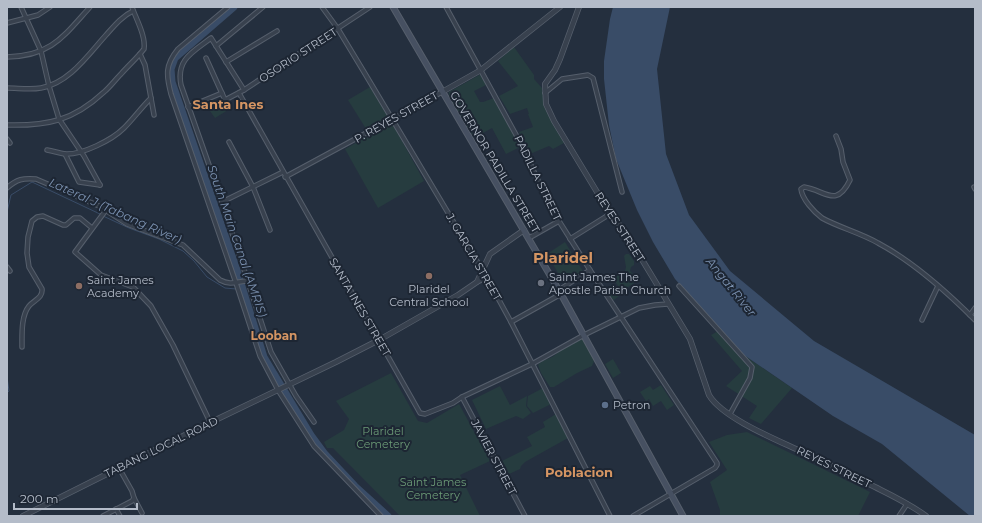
<svg xmlns="http://www.w3.org/2000/svg" width="982" height="523" font-family="Montserrat,sans-serif">
<rect width="100%" height="100%" fill="#242f3e"/>
<!-- green -->
<g fill="#263c3f">
<path d="M514,47L534,75V79L542,88L544,104L564,143L553,149L549,146L530,154L519,132L533,127L528,114H529L527,108L510,114L499,96L518,86L498,61Z"/>
<path d="M481,74L486,85L474,91L480,102H483L494,98L520,147L506,154L492,128L474,138L449,95V92Z"/>
<path d="M370,87L389,119L368,132L348,100Z"/>
<path d="M223,102L228,110L215,118L210,111Z"/>
<path d="M392,123L424,181L378,208L345,149Z"/>
<path d="M565,242L584,273L565,285L547,254Z"/>
<path d="M626,254H629L634,261V265L631,267L630,271L636,277H638L639,280L625,289L624,292L614,300C609,297 609,293 609,287L612,286L616,288L619,287L616,283L615,278L619,274L625,271L626,267L624,256Z"/>
<path d="M720,330L744,355L792,388L761,424L749,418L757,406L726,386L742,371L711,335Z"/>
<path d="M580,338C585,341 587,343 588,349L590,351L594,361L592,366L577,373L554,387H550L541,373L538,365C543,359 547,360 552,357C559,353 563,346 572,345L575,341Z"/>
<path d="M613,359L621,373L613,378L605,364Z"/>
<path d="M391,373L418,421L427,423L459,404L490,461L460,475L480,516H400L333,448H327L324,442L344,430L349,419L336,401Z"/>
<path d="M661,385L674,405L667,410L661,401L653,406L649,399L646,401L640,392L650,386L653,390Z"/>
<path d="M500,386L510,405L527,396L526,406L531,413L523,419L516,416L486,429L472,400Z"/>
<path d="M543,388L551,404L533,413L527,406L528,396Z"/>
<path d="M556,414L568,438L525,462L521,466L520,469L509,474L502,461L532,446L527,437L545,427L543,422Z"/>
<path d="M747,432L870,492L858,516H720V510L710,482L727,470L709,442L727,435Z"/>
</g>
<!-- water -->
<path fill="#394c67" d="M613,7H670L657,69L666,154L689,215L730,271L814,341L975,435V516H970L882,444L833,416L744,355L730,341L675,279L653,242L637,210L616,159L609,125L604,79V61L610,19Z"/>
<g fill="none" stroke-linecap="round" stroke-linejoin="round">
<!-- stream -->
<g stroke="#394c67" stroke-width="1">
<path d="M7,212L11,195L32,182L100,214"/>
<path d="M103,216L129,228L159,239L183,251L194,261L207,277L225,288L236,289"/>
<path d="M239,290L243,291"/>
<path d="M7,377L9,391L7,393"/>
</g>
<!-- river -->
<path stroke="#394c67" stroke-width="7" d="M234,7L175,58L171,69L172,82L236,267L264,357L311,435L325,454L355,486L388,516"/>
<defs>
<g id="minor">
<path d="M21,7L41,51L49,86L59,119L84,156L100,185"/>
<path d="M228,7L178,49C165,65 166,75 171,94L236,283L260,356L278,390L314,446L381,516"/>
<path d="M322,7L338,29L364,72L487,278L511,322L610,516"/>
<path d="M446,7L520,142L552,210L590,270L717,463V465L715,468L633,516"/>
<path d="M7,23L38,15L50,7"/>
<path d="M216,46L263,7"/>
<path d="M140,54L145,65L154,115"/>
<path d="M7,57C51,56 63,37 90,7"/>
<path d="M206,58L225,100L244,90L370,7"/>
<path d="M226,62L277,31"/>
<path d="M7,88C18,88 30,90 41,88C69,83 88,55 106,35C114,26 122,16 133,11"/>
<path d="M244,90L211,38C193,52 176,59 181,85L222,202L271,352L296,396L314,422"/>
<path d="M239,93L420,413L425,414L453,403L462,397L532,364L584,335L639,308L655,305L668,304"/>
<path d="M545,93L562,79L588,75L593,78L622,192"/>
<path d="M188,107L222,93"/>
<path d="M7,125C47,126 73,121 104,92C110,87 115,80 121,74C128,66 137,58 144,49C146,36 136,19 132,7"/>
<path d="M836,136L841,149L843,162L850,180C836,209 825,190 804,187L801,189C802,199 814,212 822,218C838,227 861,233 878,243C912,261 948,293 975,320"/>
<path d="M7,139L10,143"/>
<path d="M229,142L253,187L270,230"/>
<path d="M47,150C53,151 59,153 65,154C82,155 112,140 124,128C133,119 141,108 151,98"/>
<path d="M65,154L79,182L100,185"/>
<path d="M285,177L442,92"/>
<path d="M974,187L975,189"/>
<path d="M7,188C17,179 23,178 36,179L99,206L127,224L183,245L220,280C231,286 238,281 248,281"/>
<path d="M222,202L283,172"/>
<path d="M106,210L75,252L101,275L133,287L151,306L173,345L210,422"/>
<path d="M529,238L559,221"/>
<path d="M570,239L610,214"/>
<path d="M7,267L10,271"/>
<path d="M477,282L487,278"/>
<path d="M679,286L752,367L750,378L730,414"/>
<path d="M559,290L590,270"/>
<path d="M970,315L975,308"/>
<path d="M922,320L938,286"/>
<path d="M511,322L561,294"/>
<path d="M22,347C22,334 21,316 29,306C34,300 43,298 42,289L29,267L27,253L28,237L32,221L37,217L43,216L63,225H66L74,218H80L92,228"/>
<path d="M462,397L525,516"/>
<path d="M134,498L142,513"/>
<path d="M116,509L120,516"/>
<path d="M103,516L132,501L134,498L132,491L119,468"/>
<path d="M899,516L907,504"/>
</g>
<g id="tertiary">
<path d="M579,7L560,59L555,70L545,84L546,104L554,121L597,192L635,248L690,339L709,395C722,417 772,438 796,449C823,461 849,474 875,487C893,496 910,504 926,516"/>
<path d="M442,92L481,70L560,7"/>
<path d="M23,516L203,426L336,362L379,340L458,295L477,282L490,254L524,230"/>
</g>
<path id="secondary" d="M393,7L561,294L683,516"/>
</defs>
<!-- minor casing -->
<use href="#minor" stroke="#565f6c" stroke-width="5.5"/>
<!-- tertiary casing -->
<use href="#tertiary" stroke="#565f6c" stroke-width="6"/>
<!-- secondary casing -->
<use href="#secondary" stroke="#565f6c" stroke-width="7"/>
<!-- minor -->
<use href="#minor" stroke="#38414e" stroke-width="3.5"/>
<!-- tertiary -->
<use href="#tertiary" stroke="#38414e" stroke-width="4.5"/>
<!-- secondary -->
<use href="#secondary" stroke="#465061" stroke-width="5"/>
</g>
<!-- markers -->
<g fill="#8d6e63" stroke="#1d2633" stroke-width="1.5">
<circle cx="429" cy="276" r="4"/>
<circle cx="79" cy="286" r="4"/>
</g>
<circle fill="#6b7280" stroke="#1d2633" stroke-width="1.5" cx="541" cy="283" r="4"/>
<circle fill="#5c6f8a" stroke="#1d2633" stroke-width="1.5" cx="605" cy="405" r="4"/>
<g text-anchor="middle" stroke-width="4" stroke-linejoin="round" paint-order="stroke">
<!-- street labels -->
<g font-size="11" fill="#b4bcc9" stroke="#1d2633">
<text transform="translate(298 55) rotate(-33)" y="4">OSORIO STREET</text>
<text transform="translate(396 117) rotate(-29)" y="4">P. REYES STREET</text>
<text transform="translate(495 162) rotate(59)" y="4">GOVERNOR PADILLA STREET</text>
<text transform="translate(538 178) rotate(64)" y="4">PADILLA STREET</text>
<text transform="translate(620 227) rotate(57)" y="4">REYES STREET</text>
<text transform="translate(474 257) rotate(60)" y="4">J. GARCIA STREET</text>
<text transform="translate(360 307) rotate(60)" y="4">SANTA INES STREET</text>
<text transform="translate(161 447) rotate(-26)" y="4">TABANG LOCAL ROAD</text>
<text transform="translate(494 457) rotate(62)" y="4">JAVIER STREET</text>
<text transform="translate(834 467) rotate(26)" y="4">REYES STREET</text>
</g>
<!-- poi labels -->
<g font-size="11" fill="#b4bcc9" stroke="#1d2633" text-anchor="start">
<text x="549" y="281">Saint James The<tspan x="549" dy="13">Apostle Parish Church</tspan></text>
<text x="87" y="284">Saint James<tspan x="87" dy="13">Academy</tspan></text>
<text x="429" y="293" text-anchor="middle">Plaridel<tspan x="429" dy="13">Central School</tspan></text>
<text x="613" y="409">Petron</text>
</g>
<!-- park labels -->
<g font-size="11" fill="#6b9a76" stroke="#1d2633">
<text x="383" y="435">Plaridel<tspan x="383" dy="13">Cemetery</tspan></text>
<text x="433" y="486">Saint James<tspan x="433" dy="13">Cemetery</tspan></text>
</g>
<!-- water labels -->
<g font-size="12" font-style="italic" fill="#7c92b1" stroke="#1d2633">
<text transform="translate(115 211) rotate(24)" y="4">Lateral J (Tabang River)</text>
<text transform="translate(237 241) rotate(71)" y="4">South Main Canal (AMRIS)</text>
<text transform="translate(731 287) rotate(51)" y="4">Angat River</text>
</g>
<!-- neighbourhood labels -->
<g font-size="12" font-weight="bold" fill="#d59563" stroke="#1d2633">
<text x="274" y="340">Looban</text>
</g>
<!-- quarter labels -->
<g font-size="13" font-weight="bold" fill="#d59563" stroke="#1d2633">
<text x="228" y="109">Santa Ines</text>
<text x="579" y="477">Poblacion</text>
</g>
<!-- district labels -->
<g font-size="15" font-weight="bold" fill="#d59563" stroke="#1d2633">
<text x="563" y="263">Plaridel</text>
</g>
</g>
<!-- border -->
<rect width="982" height="523" fill="none" stroke="#b4bcc9" stroke-width="16"/>
<!-- scale -->
<path d="M14 503v6h123v-6" fill="none" stroke="#b4bcc9" stroke-width="2"/>
<text x="20" y="503" font-size="12" fill="#b4bcc9" stroke="#1d2633" stroke-width="3" paint-order="stroke">200 m</text>
</svg>
